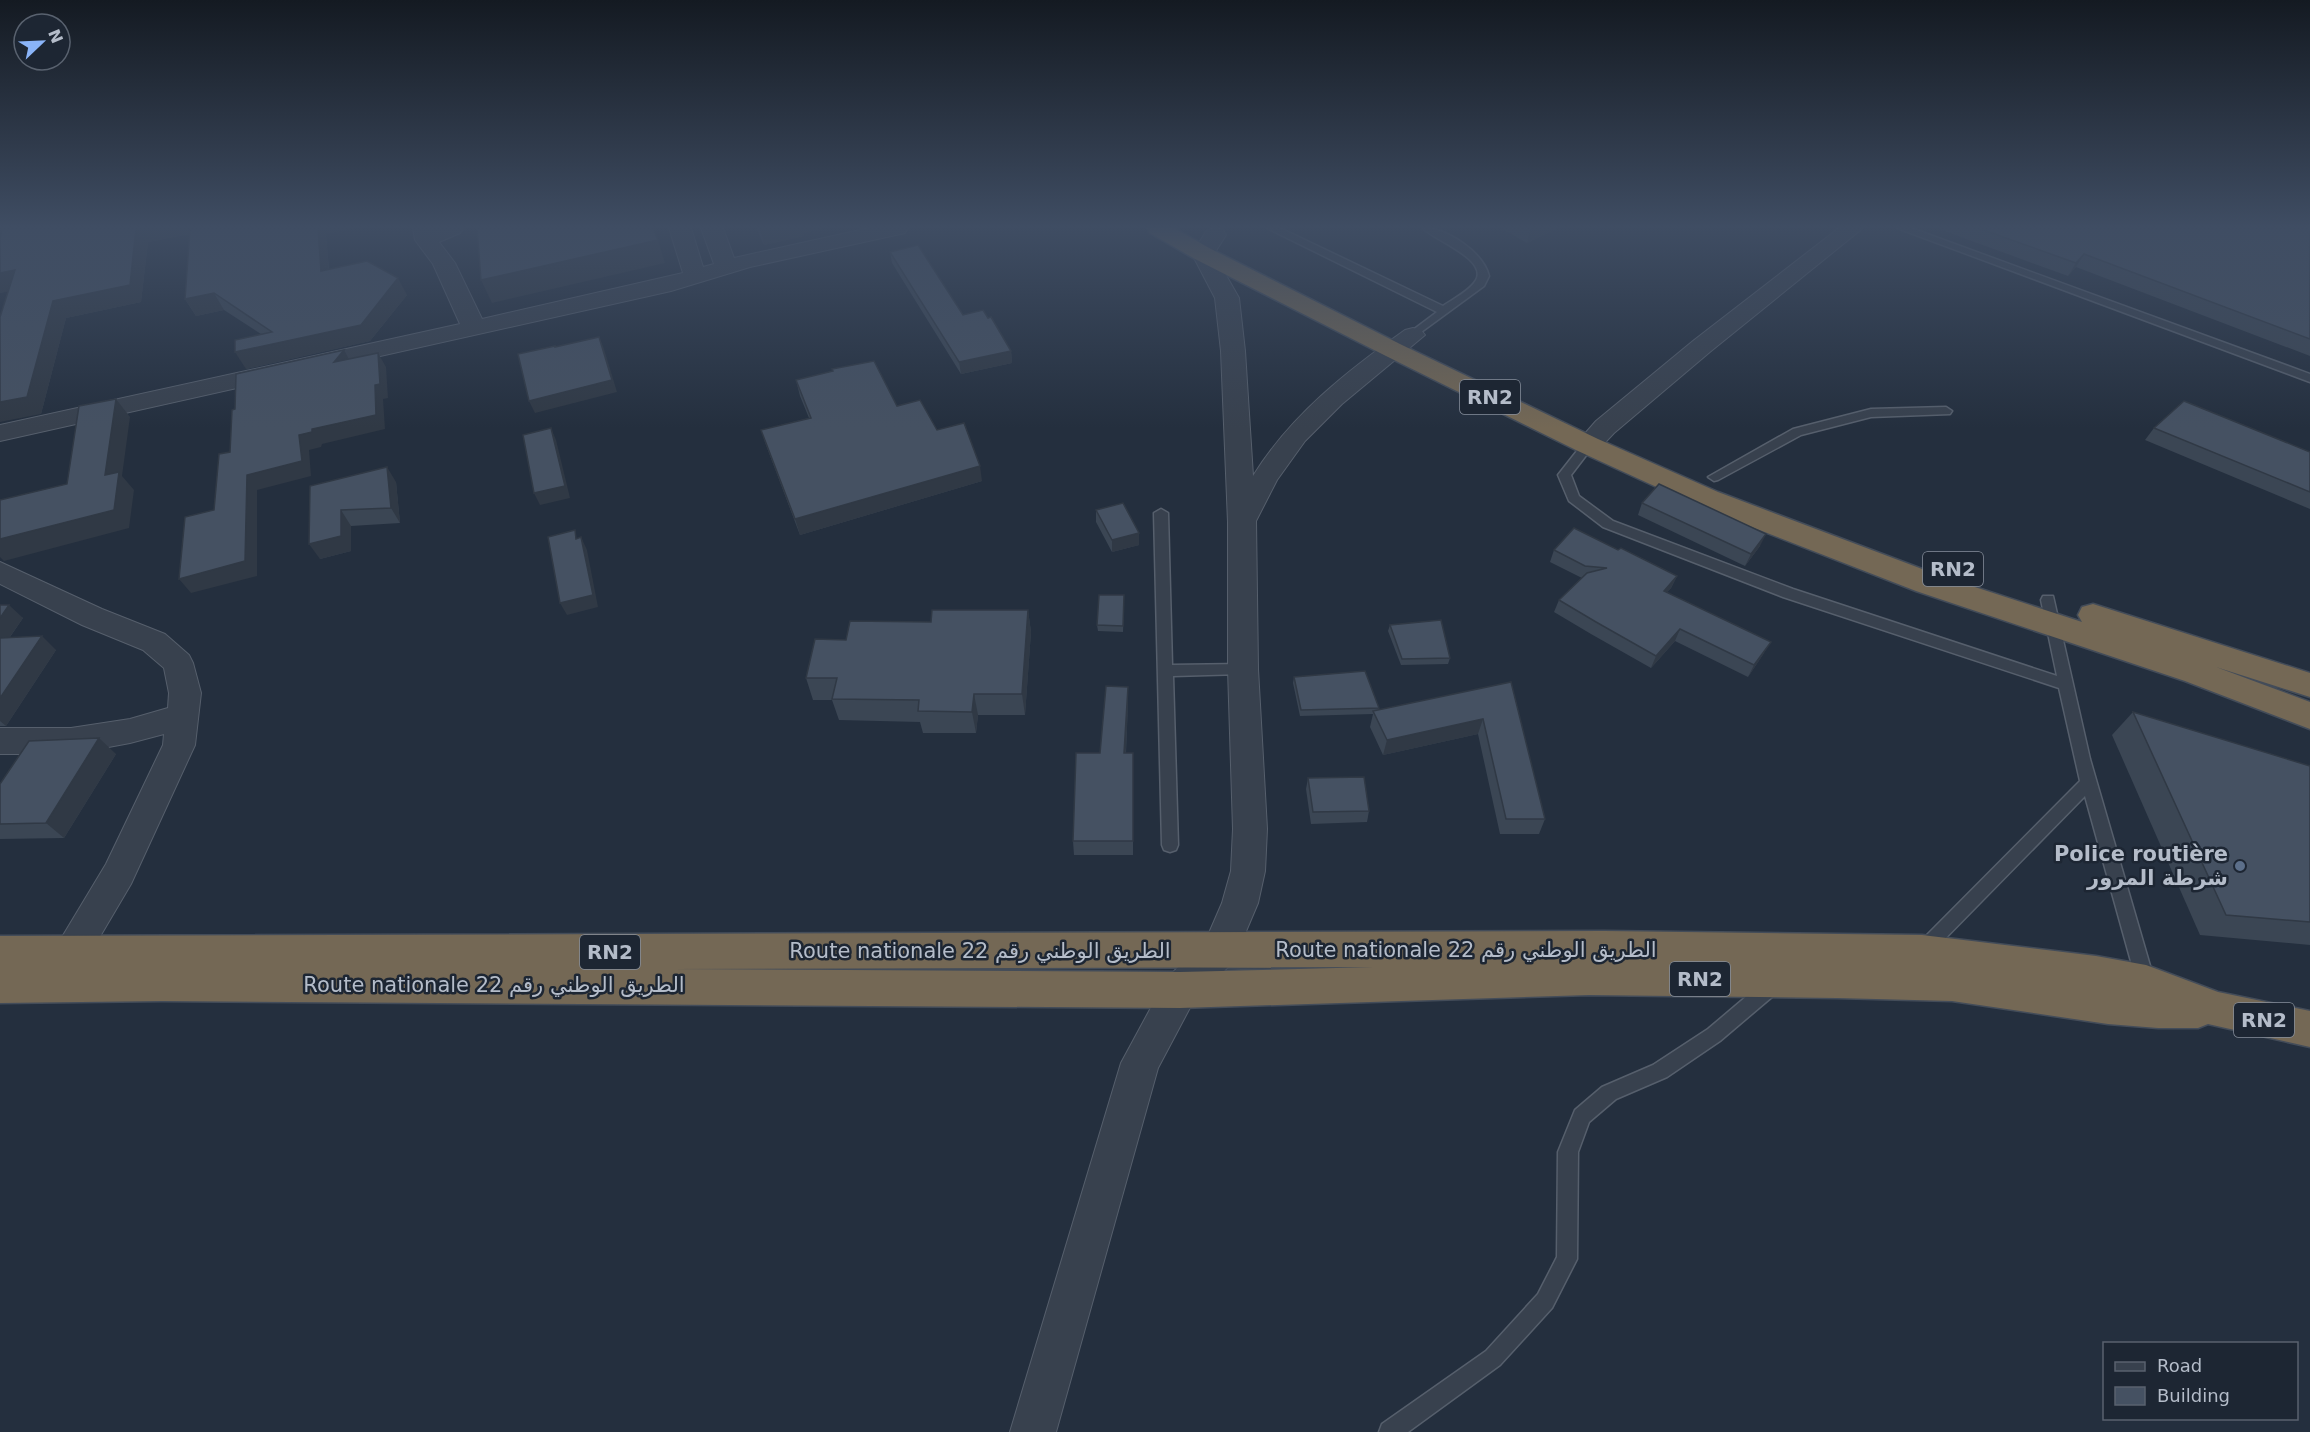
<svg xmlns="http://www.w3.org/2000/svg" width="2310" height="1432" font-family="'DejaVu Sans',Vazirmatn,sans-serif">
<rect width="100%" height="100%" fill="#242f3e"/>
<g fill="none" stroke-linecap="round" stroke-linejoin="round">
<defs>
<g id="lane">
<path d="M1267,228H1280L1443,306C1453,299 1471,290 1476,280C1488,259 1432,239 1423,228C1447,228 1483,252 1489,276L1484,286L1413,338L1409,337V333L1437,312Z"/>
<path d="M1897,228H1911L2310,374V382Z"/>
<path d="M1946,407L1952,411L1950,414L1871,417L1801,435L1718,480L1714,481L1708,477L1793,429L1871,409Z"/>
<path d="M1588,441L1594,445L1571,475L1579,496L1613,521L1793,589L2057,676L2041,600L2043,596H2053L2090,759L2155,983L2152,989L2146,991L2140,989L2137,983L2085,796L1928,956L1922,959L1916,956L1913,951L1916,946L2080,781L2059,688L1783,597L1603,527L1569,501L1558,475L1584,442Z"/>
<path d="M1161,509L1168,513L1172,665L1243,664L1248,665L1250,669L1248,673L1243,674L1173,676L1178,845L1176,850L1170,852L1164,850L1162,845L1154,513Z"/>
<path d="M1773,977L1779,979L1782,985L1779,991L1720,1041L1667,1077L1616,1099L1589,1122L1578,1152L1577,1259L1552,1308L1500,1365L1408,1432H1379L1382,1424L1486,1351L1538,1294L1557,1257L1558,1152L1575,1110L1602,1087L1653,1065L1708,1029L1767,979Z"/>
</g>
<g id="street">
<path d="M413,228H463L460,233L439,242L455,263L482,319L683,273L669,228H691L703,267L714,264L701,228H723L734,258L869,228H908L905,233L750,267L671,291L0,441V425L460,324L433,264L415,240Z"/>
<path d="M1215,228L1223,230L1226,235L1214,254L1239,298L1245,351L1253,476C1291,415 1347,371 1405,330L1413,328L1421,330L1425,335L1342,404L1305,441L1277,480L1256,521L1258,669L1267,829L1265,871L1258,903L1233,962L1193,1002L1158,1068L1056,1432H1010L1121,1063L1167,978L1206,940L1222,903L1231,871L1233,829L1228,669V522L1221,351L1215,298L1192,254L1207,230Z"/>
<path d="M1839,228H1863L1711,351L1614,433L1597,451L1588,453L1579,451L1575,445L1596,421L1693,341Z"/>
<path d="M0,562L102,609L165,634L189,655L193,663L201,693L195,745L131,884L72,984L59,989L46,984L41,972L106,864L163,745L164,734L130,743L71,754H0V728H71L130,719L168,708L169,693L164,668L143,650L82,625L0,584Z"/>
</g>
<g id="highway">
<path d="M1147,228H1174L1211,249L1402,345L1598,439L1718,492L1938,575L2082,622L2078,615L2082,607L2093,604L2310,673V697L2216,667L2310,702V729L2185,681L1916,591L1698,506L1578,451L1384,355L1195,259L1150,233Z"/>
<path d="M1604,931L1922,935L2096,956L2146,965L2218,992L2310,1011V1047L2208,1024L2198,1028H2158L2108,1024L1952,1001L1837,998L1589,995L1180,1008L162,1001L0,1003V936ZM1374,967L1180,972L671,969Z"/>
</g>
</defs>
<!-- lane casing -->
<use href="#lane" stroke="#565f6c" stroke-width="3"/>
<!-- street casing -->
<use href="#street" stroke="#565f6c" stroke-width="2"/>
<!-- highway casing -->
<use href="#highway" stroke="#434c59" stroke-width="3"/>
<!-- lane -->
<use href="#lane" fill="#38414e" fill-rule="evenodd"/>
<!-- street -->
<use href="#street" fill="#38414e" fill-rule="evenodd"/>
<!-- highway -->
<use href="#highway" fill="#746855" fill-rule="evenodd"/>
</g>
<!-- wall -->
<g fill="#3b4654">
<path d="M2,228L326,234L329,269L407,295L370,341L246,369L261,334L224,310L196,316L185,299L190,234L148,242L141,302L66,318L41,414L8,291L0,293Z"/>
<path d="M756,228H821V229L803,233L804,236L764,245Z"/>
<path d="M1501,228H1558L1527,243Z"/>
<path d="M1936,228H2310V356L2076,267L2068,276Z"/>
<path d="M890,252L963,315L988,318L1011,351L1012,363L961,374L892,263Z"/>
<path d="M796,380L897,406L937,430L982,481L800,535L766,445L761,430L809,418L800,396Z"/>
<path d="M2154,428L2310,452V509L2145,440Z"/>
<path d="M396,482L400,523L351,526V551L320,559L310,486Z"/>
<path d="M1642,503L1760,546L1745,566L1638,515Z"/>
<path d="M1096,510L1139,545L1112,552L1096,522Z"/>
<path d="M1554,550H1618L1677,576L1671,588L1667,592L1764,653L1748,677L1675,641L1651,668L1591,634L1554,612L1559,600L1582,578L1550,562Z"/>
<path d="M1124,601L1123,632L1098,631L1097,625Z"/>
<path d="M0,605L23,618L10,637L56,650L6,726H0Z"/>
<path d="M1028,610L1031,632L1025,715H978L976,733H923L920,722L839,720L832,700H813L806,678L846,640L931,622Z"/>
<path d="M1390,625L1450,658L1448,664L1401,665L1388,631Z"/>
<path d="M1294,677L1379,708V710L1511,682L1545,819L1539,834H1500L1478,734L1383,755L1370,727L1373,714L1300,716L1293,683Z"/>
<path d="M1128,687V703L1126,753H1133V855H1074L1073,841L1100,753Z"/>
<path d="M2133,712L2310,766V945L2200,935L2112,735Z"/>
<path d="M116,754L64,838L0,839V784Z"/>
<path d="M1308,778L1369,811L1367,822L1311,824L1306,789Z"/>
</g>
<!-- shaded-wall -->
<g fill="#303945">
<path d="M136,228H199L202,231L148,242L141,302L66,318L41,414L0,422V402L53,301Z"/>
<path d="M318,228H356L326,234L330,288L321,271Z"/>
<path d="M760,228H821V229L803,233L804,236L764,245Z"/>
<path d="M1531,228H1558L1527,243Z"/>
<path d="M658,240L665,263L492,303L481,280Z"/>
<path d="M2084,254L2076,267L2068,276L2076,263Z"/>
<path d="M15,270L28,287L0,293V273Z"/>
<path d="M398,278L407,295L370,341L246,369L235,352Z"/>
<path d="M214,293L224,310L196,316L185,299Z"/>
<path d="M599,337L604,349L617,392L535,413L529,401Z"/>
<path d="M344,350L352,365L334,362Z"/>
<path d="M1011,351L1012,363L961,374L959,362Z"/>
<path d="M378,353L386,367L388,398L383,399L385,429L322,444L321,447L309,450L311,476L257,490V576L191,593L179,579L247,475L299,435L312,429L375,385Z"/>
<path d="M116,399L130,417L122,476L134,490L129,528L4,561L0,557V539L105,475Z"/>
<path d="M551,428L556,440L570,498L540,505L534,493Z"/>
<path d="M980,466L982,481L800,535L795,519Z"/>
<path d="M387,467L396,482L400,523L391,508Z"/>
<path d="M341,510L351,526V551L320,559L309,544Z"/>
<path d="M1139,533V545L1112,552V540Z"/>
<path d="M1766,534L1760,546L1745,566L1751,554Z"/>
<path d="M581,537L587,550L598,607L567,615L560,603Z"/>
<path d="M1677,576L1671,588L1658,603L1664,591Z"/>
<path d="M9,605L23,618L0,651V618Z"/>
<path d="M1028,610L1031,632L1025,715L1022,694Z"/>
<path d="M1680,629L1675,641L1651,668L1656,656Z"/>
<path d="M42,636L56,650L6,726L0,721V698Z"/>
<path d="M1771,642L1764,653L1748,677L1754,665Z"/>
<path d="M1128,687V703L1125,768L1124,753Z"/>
<path d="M974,694L978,715L976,733L972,712Z"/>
<path d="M1483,719L1478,734L1383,755L1387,740Z"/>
<path d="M99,738L116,754L64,838L46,823Z"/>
</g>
<!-- building -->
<g fill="#455162" stroke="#303945" stroke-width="1.5">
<path d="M2,228H136L130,285L53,301L27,397L0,402V317L15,270L0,273V238Z"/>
<path d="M190,228H318L321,271L367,261L398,278L361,325L235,352V340L272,332L214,293L185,299Z"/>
<path d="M477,228H653L658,240L481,280Z"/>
<path d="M1978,228H2310V339L2084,254L2076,263Z"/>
<path d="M918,245L963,315L983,310L988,318L991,317L1011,351L959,362L890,252Z"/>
<path d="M599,337L612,380L529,401L518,354L555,346V347Z"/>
<path d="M344,350L334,362L378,353L380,384L375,385L376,415L312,429V432L299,435L302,461L247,475L245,561L179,579L185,517L214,510L219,454L230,452L232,410L235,409L236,374Z"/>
<path d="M874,361L897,406L920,400L937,430L964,423L980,466L795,519L761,430L811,418L796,380L833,371L832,369Z"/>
<path d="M116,399L105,475L119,472L114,510L0,539V500L67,484L79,406Z"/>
<path d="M2184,401L2310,452V492L2154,428Z"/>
<path d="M551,428L565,486L534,493L523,435Z"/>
<path d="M387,467L391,508L341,510V536L309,544L310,486Z"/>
<path d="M1659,484L1766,534L1751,554L1642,503Z"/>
<path d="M1123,503L1139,533L1112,540L1096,510Z"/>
<path d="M1574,528L1618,550L1621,548L1677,576L1664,591L1771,642L1754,665L1680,629L1656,656L1596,622L1559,600L1587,573L1607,568L1585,566L1554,550Z"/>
<path d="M575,530L576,539L581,537L593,595L560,603L548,537Z"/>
<path d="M1099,595H1124L1123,626L1097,625Z"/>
<path d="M0,605H9L0,618Z"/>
<path d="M932,610H1028L1022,694H974L972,712L918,711L919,700L832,699L837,678H806L815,639L846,640L850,621L931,622Z"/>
<path d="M1441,620L1450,658L1402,659L1390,625Z"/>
<path d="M42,636L0,698V638Z"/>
<path d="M1365,671L1379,708L1301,710L1294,677Z"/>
<path d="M1511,682L1545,819H1506L1483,719L1387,740L1373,711Z"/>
<path d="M1106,686L1128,687L1124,753H1133V841H1073L1076,753H1100Z"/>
<path d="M2133,712L2310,766V922L2226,915Z"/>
<path d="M99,738L46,823L0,824V784L29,741Z"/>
<path d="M1364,777L1369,811L1313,812L1308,778Z"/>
</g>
<!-- sky -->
<linearGradient id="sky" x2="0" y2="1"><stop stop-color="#141a22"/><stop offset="0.53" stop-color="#3f4d63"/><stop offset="1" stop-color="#3f4d63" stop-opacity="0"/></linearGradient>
<rect width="2310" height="428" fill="url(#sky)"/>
<!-- markers -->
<circle fill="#5c6f8a" stroke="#1d2633" stroke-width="2" cx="2240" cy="866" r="6"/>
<g text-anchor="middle" stroke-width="5" stroke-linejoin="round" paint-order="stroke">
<!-- shield labels -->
<g fill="#1d2633" stroke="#878f9c" stroke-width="1.5">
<rect x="1460" y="380" width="60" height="34" rx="4.5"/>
<rect x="1923" y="552" width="60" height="34" rx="4.5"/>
<rect x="580" y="935" width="60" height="34" rx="4.5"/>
<rect x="1670" y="962" width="60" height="34" rx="4.5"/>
<rect x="2234" y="1003" width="60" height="34" rx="4.5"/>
</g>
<g font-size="20" font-weight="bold" fill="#b4bcc9">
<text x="1490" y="404">RN2</text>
<text x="1953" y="576">RN2</text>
<text x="610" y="959">RN2</text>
<text x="1700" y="986">RN2</text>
<text x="2264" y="1027">RN2</text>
</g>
<!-- poi labels -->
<g font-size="21" font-weight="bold" fill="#b4bcc9" stroke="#1d2633" text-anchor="end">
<text x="2228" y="861">Police routière<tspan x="2228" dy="24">شرطة المرور</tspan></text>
</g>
<!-- street labels -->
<g font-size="21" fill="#b4bcc9" stroke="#1d2633">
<text x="1466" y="957">Route nationale 22 الطريق الوطني رقم</text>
<text x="980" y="958">Route nationale 22 الطريق الوطني رقم</text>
<text x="494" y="992">Route nationale 22 الطريق الوطني رقم</text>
</g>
</g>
<!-- legend -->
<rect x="2103" y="1342" width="195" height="78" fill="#1d2633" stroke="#59626f" stroke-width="1.5"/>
<rect x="2115" y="1362" width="30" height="9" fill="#38414e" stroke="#59626f" stroke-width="1.5"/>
<text x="2157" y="1372" font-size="18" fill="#b4bcc9">Road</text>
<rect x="2115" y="1387" width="30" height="18" fill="#455162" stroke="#59626f" stroke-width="1.5"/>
<text x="2157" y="1402" font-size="18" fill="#b4bcc9">Building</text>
<!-- north arrow -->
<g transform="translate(42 42) rotate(67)"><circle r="28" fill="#1d2633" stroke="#59626f" stroke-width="1.5"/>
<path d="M0-4.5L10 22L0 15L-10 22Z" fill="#8ab4f8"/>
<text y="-9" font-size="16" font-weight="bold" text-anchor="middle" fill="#b4bcc9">N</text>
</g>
</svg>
